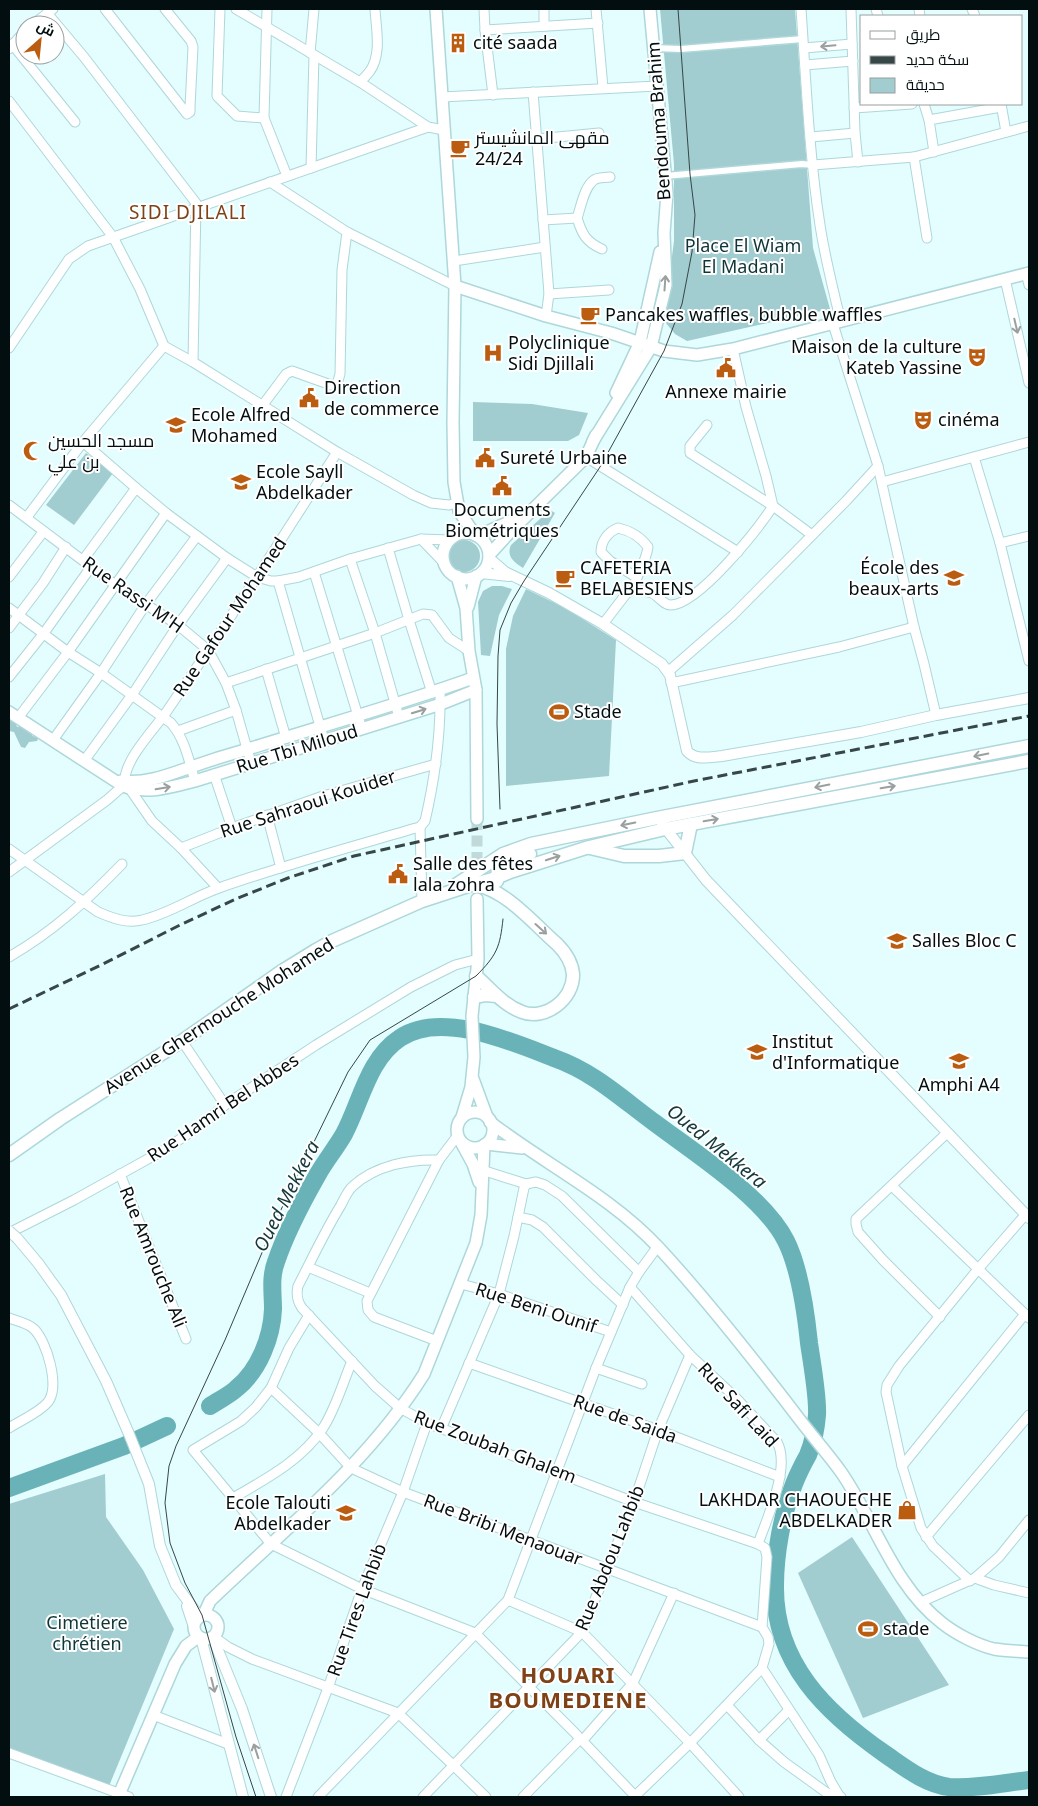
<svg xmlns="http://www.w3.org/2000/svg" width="1038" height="1806" font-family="'Noto Sans',Cairo,sans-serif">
<rect width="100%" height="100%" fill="#e4fdfe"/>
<!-- green -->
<g fill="#a1ccd0">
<path d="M660,9H795L813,248L830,309L687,341L675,334L665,322V310L674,241V164Z"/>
<path d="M473,402L532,404L588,413L579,435L568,441H473Z"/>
<path d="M86,453L113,473L74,525L46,505Z"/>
<path d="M550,510L555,513L523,568C514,562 506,557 511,545Z"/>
<circle cx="464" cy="556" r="16"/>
<path d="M492,586H502L512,589L499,615L490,656L481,655L478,602L483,591Z"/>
<path d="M526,589L565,608L616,640L609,776L506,786V649L513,616Z"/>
<path d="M9,716L14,718L17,727L23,725L32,731V736L39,737L37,741L29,742L25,748L21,747L14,732L9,731Z"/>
<path d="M105,1474L106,1517L143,1570L174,1629L109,1786L9,1750V1504Z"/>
<path d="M852,1537L949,1685L863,1718L798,1573Z"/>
</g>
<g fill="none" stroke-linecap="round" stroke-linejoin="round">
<!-- river -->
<g stroke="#69b3b8" stroke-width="18">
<path d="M210,1406C219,1400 230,1395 237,1388C259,1370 272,1337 273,1309C273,1293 270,1278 276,1262C286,1232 302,1202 318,1174C326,1160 336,1148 344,1134C361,1102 368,1059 400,1038C441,1010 512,1042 554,1058C594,1072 622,1099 655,1123C695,1153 764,1197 786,1241C799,1267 806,1314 809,1343C812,1364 818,1396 817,1415C816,1428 813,1443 808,1455C803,1464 798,1474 794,1484C782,1515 775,1553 775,1586C774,1663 826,1713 885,1754C904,1767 925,1784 949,1787C975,1789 1003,1783 1029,1780"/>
<path d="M9,1488L124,1446L167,1426"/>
</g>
<!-- secondary-tunnel -->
<path stroke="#c2d9da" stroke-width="11" stroke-dasharray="11 5.5" stroke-linecap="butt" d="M477,819V878"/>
<defs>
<g id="pedestrian">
<path d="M654,48L681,49L803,39"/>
<path d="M665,176L802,164L813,165"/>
</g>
<g id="minor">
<path d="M105,9L187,114L190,112V107L193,47L191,41L165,9"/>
<path d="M220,9L217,96L237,116L264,118"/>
<path d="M236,9L360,82L428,127"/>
<path d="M267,9L264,118L287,176"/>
<path d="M484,9L485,30L493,95"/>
<path d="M596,9L603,88"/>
<path d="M801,9C806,81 809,154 820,225C825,258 833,290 841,322"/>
<path d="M851,9L855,133L858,162"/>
<path d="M876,9L878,16"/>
<path d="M919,9L920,16"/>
<path d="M972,9L975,16"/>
<path d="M47,13L84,57L196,203L193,362"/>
<path d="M32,25L53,9"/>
<path d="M544,26V9"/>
<path d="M485,30L598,23"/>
<path d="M12,44L75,122"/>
<path d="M804,48L852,44"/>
<path d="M9,49L25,31"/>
<path d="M310,53L314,9"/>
<path d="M805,65L853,61"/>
<path d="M360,82C363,79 367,75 370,71C382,54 376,28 375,9"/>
<path d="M533,92L549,294L546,316"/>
<path d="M442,97L657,86"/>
<path d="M9,101L113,237L140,289L164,346L193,362L337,452L413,495L431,503L449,505L457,503"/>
<path d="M924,104L929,120L934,152"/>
<path d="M1001,104L1006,132"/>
<path d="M854,108L912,104"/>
<path d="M929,120L1001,107"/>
<path d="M811,137L855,133"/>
<path d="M537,139L599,133"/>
<path d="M914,157L927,238"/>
<path d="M813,165L914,157L1029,126"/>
<path d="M311,168L314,55"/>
<path d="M270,182L347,232L455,286"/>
<path d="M543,220L577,218"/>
<path d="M602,249C586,242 582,234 577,218C581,207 584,187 594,180C598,177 605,178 610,177"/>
<path d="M454,261L545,247"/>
<path d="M1026,273L1029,285"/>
<path d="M1005,279L1029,383"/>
<path d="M549,294L609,290"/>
<path d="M833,324L878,466L914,627L924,664L936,715"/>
<path d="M9,348L69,259L88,246L428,127L444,130"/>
<path d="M262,406L286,374L292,371L331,385L337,384L340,374L342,270L347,232"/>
<path d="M707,425L690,446V453L773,506L812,535"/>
<path d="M83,442L136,488"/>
<path d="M586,457L738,552"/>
<path d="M974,457L1000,543L1029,661"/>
<path d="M882,482L1029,442"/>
<path d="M9,505L114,584L178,625L208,650L226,683L236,710L251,763"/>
<path d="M27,517L83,442L164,346"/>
<path d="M1000,543L1029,536"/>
<path d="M388,548L409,620L432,693"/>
<path d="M350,559L375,633L399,717"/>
<path d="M83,560L136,488L166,513L227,558L257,577L271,581H278L299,577L350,559L421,539"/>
<path d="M445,564L421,539L450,540"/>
<path d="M314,572L362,729"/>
<path d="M9,577L43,532"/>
<path d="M278,581L324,740"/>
<path d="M633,589C637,574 646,562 648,547C640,536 631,531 618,528C608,532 601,541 601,552L610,561L636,577"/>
<path d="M9,608L68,652L101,673L171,723C185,739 189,761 195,781"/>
<path d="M603,624L626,594L633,589C639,590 647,591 652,593C659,596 663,605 671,605C699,604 758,529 773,506L766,476L746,407L733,349"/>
<path d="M9,628L43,583L66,547"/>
<path d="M266,669L286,738"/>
<path d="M669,671L733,615L846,501L878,466"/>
<path d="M9,677L44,633L91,567"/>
<path d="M226,683L375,633L423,614L432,615L449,638L469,651"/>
<path d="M671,683L839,647L914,627"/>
<path d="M18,718L68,652L166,513"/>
<path d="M178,731L236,710"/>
<path d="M53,740L101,673L146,604L197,536"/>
<path d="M84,761L132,695L178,625L227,558"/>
<path d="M214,774L232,828"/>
<path d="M267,815L281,868"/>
<path d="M420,827L422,901"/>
<path d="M181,848L232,828L323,796L436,764"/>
<path d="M9,849L98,912C112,918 127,924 142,920C169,914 193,897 219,888C284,865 351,847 416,828L420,827L425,821C435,778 441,734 440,690"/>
<path d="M9,872L107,800L123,786"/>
<path d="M218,888L181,848L152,821L125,782C123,762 153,730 165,714C224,628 281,541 337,452"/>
<path d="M9,957C54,931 86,901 122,864"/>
<path d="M182,1041L225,1105"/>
<path d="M439,1160C410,1159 376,1165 353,1186C348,1190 344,1199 341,1205C325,1231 312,1259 298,1286C296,1295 297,1301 302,1308L375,1386L400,1408L427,1423L634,1502L758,1544L765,1548L767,1557L762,1627L768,1637L769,1644L762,1668L690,1743L634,1797"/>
<path d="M482,1170L526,1184L536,1182L545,1185L562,1196L639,1272"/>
<path d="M120,1174L186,1339"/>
<path d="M892,1186L1029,1318"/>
<path d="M518,1217L532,1220L543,1227L596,1280L623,1305"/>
<path d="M9,1233L74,1200L164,1150L201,1125L225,1105L316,1045L411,987L455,965L478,959"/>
<path d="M308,1267L370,1293"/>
<path d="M461,1284L499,1294L611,1332"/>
<path d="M630,1287L690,1355L737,1399L777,1442C791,1467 767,1518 758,1544"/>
<path d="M309,1315L289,1348L271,1388L256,1407L241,1421L193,1450L271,1544L362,1589L475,1633L574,1732L636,1797"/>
<path d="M940,1317L883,1260L858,1232L856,1224V1219L947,1133"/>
<path d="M9,1318C17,1321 28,1323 34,1329C47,1342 60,1386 48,1402C39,1413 21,1420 9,1428"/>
<path d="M437,1341L374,1317L368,1310L367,1301L439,1160L458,1135"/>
<path d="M469,1363L658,1430L780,1477"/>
<path d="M596,1368L642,1384"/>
<path d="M271,1388L319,1433L351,1468L403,1492L762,1627"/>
<path d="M441,1429L499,1294L514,1236L524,1188L526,1184"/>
<path d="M902,1466L1025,1314"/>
<path d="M233,1498C266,1479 302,1460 323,1428C336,1408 343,1382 352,1361"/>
<path d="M926,1537L1029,1415"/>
<path d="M975,1578L994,1585L1029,1593"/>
<path d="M970,1581L933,1546L921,1528L902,1466L886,1392L887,1385L899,1366L979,1268L1026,1214"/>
<path d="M508,1600L582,1632L690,1743L739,1797"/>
<path d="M921,1602L975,1578L999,1557L1029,1520"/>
<path d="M214,1637L228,1647L252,1659L398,1713L454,1766L486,1797"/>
<path d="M762,1668L819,1755L831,1782L840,1797"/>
<path d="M727,1705L759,1740L784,1762L827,1793L841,1797"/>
<path d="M153,1715L228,1744"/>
<path d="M759,1740L789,1710"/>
<path d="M582,1741L633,1683L674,1593"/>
<path d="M9,1753L129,1797"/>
<path d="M286,1797L328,1688L362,1589L403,1492L427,1423"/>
<path d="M318,1797L508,1600L596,1368L630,1287L639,1272L658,1246"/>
<path d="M423,1797L582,1632L634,1502L658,1430L690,1355"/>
<path d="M523,1797L580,1739"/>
</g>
<g id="tertiary">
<path d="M489,558L505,572L549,593L603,624L662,664L670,675L687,751C695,761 711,757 722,756L861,732L936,715L1029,698"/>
<path d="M481,573L509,576"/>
<path d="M662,824L706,880L1029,1218"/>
<path d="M17,1238L38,1263L61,1295L106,1381L129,1434L149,1484L160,1546L176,1585L199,1616"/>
<path d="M187,1606L193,1624"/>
<path d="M201,1638L243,1797"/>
<path d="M213,1638L242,1709L271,1797"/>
</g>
<g id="secondary">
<path d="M436,9L455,286L453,422L454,482L459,511L475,535"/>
<path d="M455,286L546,316L611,333L664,351L697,355L733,349L1029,273"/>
<path d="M616,393L640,342L660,252"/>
<path d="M593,441L651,347L666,285L664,233L667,193L650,9"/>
<circle cx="466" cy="556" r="23"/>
<path d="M478,536L520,517"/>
<path d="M489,555L510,532L586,457L596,435"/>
<path d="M457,576L466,608L469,651L476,690L477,819"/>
<path d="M468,607L476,576"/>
<path d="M9,712L123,786C146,795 172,787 195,781L441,704L476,690"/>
<path d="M121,781C146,784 168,775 191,767C208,761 227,755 245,750C321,726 398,705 473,678"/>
<path d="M473,1079L487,1117"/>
<circle cx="475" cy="1130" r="18"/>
<path d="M462,1117L471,1087L474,1057L472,1016L478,959L477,899"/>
<path d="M490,1122C546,1165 611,1196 659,1248C709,1302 755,1361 800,1420C813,1437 828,1454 841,1472C875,1521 893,1585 942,1623C956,1634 977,1645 994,1649C1006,1651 1018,1651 1029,1652"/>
<path d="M461,1142L473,1164L479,1182"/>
<path d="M486,1144L522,1148"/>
<path d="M204,1614L210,1601C285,1529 368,1463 424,1374L476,1243L481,1215L484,1145"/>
<circle cx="206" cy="1627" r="12"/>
<path d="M118,1797L175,1664L186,1646L198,1637"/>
</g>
<g id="primary">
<path d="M590,848L624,856H659L685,853L691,824"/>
<path d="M497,881C494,864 517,858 530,854"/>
<path d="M457,884L503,854L531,844L657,818L1029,746"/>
<path d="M476,885C506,890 534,924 557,944C565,952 572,962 573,974C574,999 545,1021 522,1012C503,1005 491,989 476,976"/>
<path d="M474,997L485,995L497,996"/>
<path d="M9,1155L60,1119L182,1041L282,971L316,950L332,941L422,901L471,885L496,878L510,872L589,847L665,829L1029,761"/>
</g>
</defs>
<!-- pedestrian casing -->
<use href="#pedestrian" stroke="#aed7da" stroke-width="9"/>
<!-- minor casing -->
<use href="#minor" stroke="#aed7da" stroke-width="11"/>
<!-- tertiary casing -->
<use href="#tertiary" stroke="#aed7da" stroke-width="12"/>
<!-- secondary casing -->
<use href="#secondary" stroke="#aed7da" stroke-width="14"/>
<!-- primary casing -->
<use href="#primary" stroke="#aed7da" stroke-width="15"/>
<!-- pedestrian -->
<use href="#pedestrian" stroke="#fff" stroke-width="6"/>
<!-- minor -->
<use href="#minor" stroke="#fff" stroke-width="9"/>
<!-- tertiary -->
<use href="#tertiary" stroke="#fff" stroke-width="10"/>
<!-- secondary -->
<use href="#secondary" stroke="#fff" stroke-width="11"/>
<!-- primary -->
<use href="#primary" stroke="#fff" stroke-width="12"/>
<!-- tram -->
<g stroke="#374647" stroke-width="1">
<path d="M500,809L497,724L498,656L500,630L511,603L524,581L600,467L664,351L682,304L692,252L695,215L690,174L678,9"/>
<path d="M256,1797L236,1737L202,1615L185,1583L170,1543L165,1503L169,1466L176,1446L225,1340L275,1222L348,1072L370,1040L476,976C497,955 500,947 503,919"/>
</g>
<!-- rail -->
<path stroke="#374647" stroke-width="3" stroke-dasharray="10 5" stroke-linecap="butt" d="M9,1009L103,964L180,925L238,898L288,878L354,856L694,781L1029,716"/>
<defs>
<path id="tertiary-bridge" d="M9,1231L17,1238"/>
</defs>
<!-- tertiary-bridge casing -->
<use href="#tertiary-bridge" stroke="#aed7da" stroke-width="12" stroke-linecap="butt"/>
<!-- tertiary-bridge -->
<use href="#tertiary-bridge" stroke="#fff" stroke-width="10"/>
</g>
<!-- one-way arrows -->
<defs><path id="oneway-shaft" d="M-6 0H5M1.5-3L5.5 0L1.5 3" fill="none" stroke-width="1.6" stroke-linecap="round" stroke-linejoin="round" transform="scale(1.25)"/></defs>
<g stroke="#9a9f9f">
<use href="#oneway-shaft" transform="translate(828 46) rotate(175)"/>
<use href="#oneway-shaft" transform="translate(665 283) rotate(-86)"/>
<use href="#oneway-shaft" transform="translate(1016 326) rotate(77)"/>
<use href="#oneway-shaft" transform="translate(419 711) rotate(-17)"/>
<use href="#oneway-shaft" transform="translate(981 755) rotate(169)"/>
<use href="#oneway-shaft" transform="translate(822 786) rotate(169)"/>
<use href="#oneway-shaft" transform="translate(888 787) rotate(-10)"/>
<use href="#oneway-shaft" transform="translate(163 788) rotate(-9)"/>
<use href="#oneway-shaft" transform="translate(711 820) rotate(-10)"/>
<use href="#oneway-shaft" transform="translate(628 824) rotate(168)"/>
<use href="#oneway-shaft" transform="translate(553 858) rotate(-18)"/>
<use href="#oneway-shaft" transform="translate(541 929) rotate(42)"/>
<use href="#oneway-shaft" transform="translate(213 1685) rotate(76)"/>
<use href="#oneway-shaft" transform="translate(256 1751) rotate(-108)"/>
</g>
<!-- icons -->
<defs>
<symbol id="building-bare" viewBox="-9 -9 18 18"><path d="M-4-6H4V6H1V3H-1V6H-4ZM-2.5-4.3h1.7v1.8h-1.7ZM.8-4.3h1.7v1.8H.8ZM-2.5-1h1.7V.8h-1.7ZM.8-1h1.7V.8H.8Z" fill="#bb5d11" stroke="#fff" stroke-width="2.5" paint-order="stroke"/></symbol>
<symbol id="cafe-bare" viewBox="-9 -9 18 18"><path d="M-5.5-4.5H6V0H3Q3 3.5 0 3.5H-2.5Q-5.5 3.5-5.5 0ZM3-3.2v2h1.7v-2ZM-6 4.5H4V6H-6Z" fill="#bb5d11" stroke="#fff" stroke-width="2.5" paint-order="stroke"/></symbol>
<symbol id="hospital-bare" viewBox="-9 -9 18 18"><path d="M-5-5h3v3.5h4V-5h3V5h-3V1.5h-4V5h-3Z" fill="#bb5d11" stroke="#fff" stroke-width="2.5" paint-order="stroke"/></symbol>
<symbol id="theatre-bare" viewBox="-9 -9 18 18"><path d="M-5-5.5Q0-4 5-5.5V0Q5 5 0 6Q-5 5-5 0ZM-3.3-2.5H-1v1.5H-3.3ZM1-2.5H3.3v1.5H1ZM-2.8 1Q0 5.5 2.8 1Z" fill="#bb5d11" stroke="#fff" stroke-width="2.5" paint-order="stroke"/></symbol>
<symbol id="civic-bare" viewBox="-9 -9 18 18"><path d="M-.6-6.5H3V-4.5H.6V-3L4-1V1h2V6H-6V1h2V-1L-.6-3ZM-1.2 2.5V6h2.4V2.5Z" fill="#bb5d11" stroke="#fff" stroke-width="2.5" paint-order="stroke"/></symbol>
<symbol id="school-bare" viewBox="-9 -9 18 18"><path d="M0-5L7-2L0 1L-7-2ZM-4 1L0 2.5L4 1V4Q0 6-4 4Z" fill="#bb5d11" stroke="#fff" stroke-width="2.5" paint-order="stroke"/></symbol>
<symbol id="mosque-bare" viewBox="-9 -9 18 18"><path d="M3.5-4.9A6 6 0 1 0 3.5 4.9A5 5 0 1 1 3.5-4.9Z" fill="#bb5d11" stroke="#fff" stroke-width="2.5" paint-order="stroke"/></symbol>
<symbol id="university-bare" viewBox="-9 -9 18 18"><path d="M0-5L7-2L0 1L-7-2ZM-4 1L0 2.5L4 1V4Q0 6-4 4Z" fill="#bb5d11" stroke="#fff" stroke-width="2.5" paint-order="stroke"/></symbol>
<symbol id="stadium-bare" viewBox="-9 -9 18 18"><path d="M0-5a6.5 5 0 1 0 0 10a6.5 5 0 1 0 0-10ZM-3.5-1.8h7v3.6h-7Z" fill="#bb5d11" stroke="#fff" stroke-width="2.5" paint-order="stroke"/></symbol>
<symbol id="shop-bare" viewBox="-9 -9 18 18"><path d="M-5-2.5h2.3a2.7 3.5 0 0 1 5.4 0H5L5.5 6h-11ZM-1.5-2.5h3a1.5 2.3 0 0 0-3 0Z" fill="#bb5d11" stroke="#fff" stroke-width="2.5" paint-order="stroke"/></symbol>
</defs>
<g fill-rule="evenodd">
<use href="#building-bare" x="444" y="29" width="28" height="28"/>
<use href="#cafe-bare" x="446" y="134" width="28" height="28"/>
<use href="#cafe-bare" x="576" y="301" width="28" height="28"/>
<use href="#hospital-bare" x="479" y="339" width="28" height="28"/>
<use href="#theatre-bare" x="963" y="343" width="28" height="28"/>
<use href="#civic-bare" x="712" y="354" width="28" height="28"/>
<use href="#civic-bare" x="295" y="384" width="28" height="28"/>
<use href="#theatre-bare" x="909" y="406" width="28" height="28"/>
<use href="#school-bare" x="162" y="411" width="28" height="28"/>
<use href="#mosque-bare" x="19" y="437" width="28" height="28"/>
<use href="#civic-bare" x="471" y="444" width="28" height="28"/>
<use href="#school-bare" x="227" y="468" width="28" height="28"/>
<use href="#civic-bare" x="488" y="472" width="28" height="28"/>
<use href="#cafe-bare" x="551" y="564" width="28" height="28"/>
<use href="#university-bare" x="940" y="564" width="28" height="28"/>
<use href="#stadium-bare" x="545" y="698" width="28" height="28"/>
<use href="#civic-bare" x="384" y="860" width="28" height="28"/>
<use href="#university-bare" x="883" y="927" width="28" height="28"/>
<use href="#university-bare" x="743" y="1038" width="28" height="28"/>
<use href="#university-bare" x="945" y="1047" width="28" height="28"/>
<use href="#shop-bare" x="893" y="1496" width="28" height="28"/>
<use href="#school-bare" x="332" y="1499" width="28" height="28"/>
<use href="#stadium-bare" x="854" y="1615" width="28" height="28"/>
</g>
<g text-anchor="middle" stroke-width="4" stroke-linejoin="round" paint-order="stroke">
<!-- poi labels -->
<g font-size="18" fill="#020e0f" stroke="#fff" text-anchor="start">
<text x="473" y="49">cité saada</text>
<text x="475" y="144">مقهى المانشيستر<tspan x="475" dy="21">24/24</tspan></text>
<text x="605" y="321">Pancakes waffles, bubble waffles</text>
<text x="508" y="349">Polyclinique<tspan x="508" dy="21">Sidi Djillali</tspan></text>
<text x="962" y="353" text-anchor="end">Maison de la culture<tspan x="962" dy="21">Kateb Yassine</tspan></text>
<text x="324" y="394">Direction<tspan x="324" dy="21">de commerce</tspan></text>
<text x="726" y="398" text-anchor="middle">Annexe mairie</text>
<text x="191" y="421">Ecole Alfred<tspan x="191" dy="21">Mohamed</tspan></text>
<text x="938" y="426">cinéma</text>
<text x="48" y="447">مسجد الحسين<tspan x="48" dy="21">بن علي</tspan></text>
<text x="500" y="464">Sureté Urbaine</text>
<text x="256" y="478">Ecole Sayll<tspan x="256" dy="21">Abdelkader</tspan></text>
<text x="502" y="516" text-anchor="middle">Documents<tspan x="502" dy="21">Biométriques</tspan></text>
<text x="580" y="574">CAFETERIA<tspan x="580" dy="21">BELABESIENS</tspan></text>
<text x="939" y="574" text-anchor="end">École des<tspan x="939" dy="21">beaux-arts</tspan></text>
<text x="574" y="718">Stade</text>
<text x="413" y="870">Salle des fêtes<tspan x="413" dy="21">lala zohra</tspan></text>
<text x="912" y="947">Salles Bloc C</text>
<text x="772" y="1048">Institut<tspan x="772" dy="21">d'Informatique</tspan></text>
<text x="959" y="1091" text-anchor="middle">Amphi A4</text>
<text x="892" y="1506" text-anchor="end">LAKHDAR CHAOUECHE<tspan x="892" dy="21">ABDELKADER</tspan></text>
<text x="331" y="1509" text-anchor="end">Ecole Talouti<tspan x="331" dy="21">Abdelkader</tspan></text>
<text x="883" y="1635">stade</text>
</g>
<!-- street labels -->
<g font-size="18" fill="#020e0f" stroke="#fff">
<text transform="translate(659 121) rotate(-94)" y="6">Bendouma Brahim</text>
<text transform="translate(133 595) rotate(35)" y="6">Rue Rassi M'H</text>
<text transform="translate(230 617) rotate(-56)" y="6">Rue Gafour Mohamed</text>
<text transform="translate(297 749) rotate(-17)" y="6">Rue Tbi Miloud</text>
<text transform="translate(308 804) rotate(-18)" y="6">Rue Sahraoui Kouider</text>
<text transform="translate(219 1016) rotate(-33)" y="6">Avenue Ghermouche Mohamed</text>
<text transform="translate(223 1108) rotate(-34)" y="6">Rue Hamri Bel Abbes</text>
<text transform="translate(153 1257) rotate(68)" y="6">Rue Amrouche Ali</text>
<text transform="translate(536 1308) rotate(18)" y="6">Rue Beni Ounif</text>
<text transform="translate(738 1405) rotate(47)" y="6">Rue Safi Laid</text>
<text transform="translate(625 1419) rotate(20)" y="6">Rue de Saida</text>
<text transform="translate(495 1447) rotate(21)" y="6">Rue Zoubah Ghalem</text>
<text transform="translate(503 1530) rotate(21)" y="6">Rue Bribi Menaouar</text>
<text transform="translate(610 1558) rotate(-68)" y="6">Rue Abdou Lahbib</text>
<text transform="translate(357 1610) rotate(-70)" y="6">Rue Tires Lahbib</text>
</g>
<!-- park labels -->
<g font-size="18" fill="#103537" stroke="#fff">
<text x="743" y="252">Place El Wiam<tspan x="743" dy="21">El Madani</tspan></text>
<text x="87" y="1629">Cimetiere<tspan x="87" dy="21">chrétien</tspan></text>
</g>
<!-- neighbourhood labels -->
<g font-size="19" letter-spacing="1" fill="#7f4217" stroke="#fff">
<text x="188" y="219">SIDI DJILALI</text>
</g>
<!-- water labels -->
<g font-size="19" font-style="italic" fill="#14383b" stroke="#fff">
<text transform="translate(717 1146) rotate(39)" y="7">Oued Mekkera</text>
<text transform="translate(286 1196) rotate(-63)" y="7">Oued Mekkera</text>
</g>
<!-- district labels -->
<g font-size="22" font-weight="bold" letter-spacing="1" fill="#7f4217" stroke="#fff">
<text x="568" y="1683">HOUARI<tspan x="568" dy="25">BOUMEDIENE</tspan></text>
</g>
</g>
<!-- border -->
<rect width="1038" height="1806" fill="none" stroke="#020e0f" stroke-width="20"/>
<!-- legend -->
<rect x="860" y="15" width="162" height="90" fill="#ffffff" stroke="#9a9f9f"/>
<rect x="870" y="31" width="25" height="8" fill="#ffffff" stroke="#9a9f9f"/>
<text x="906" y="40" font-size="15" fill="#020e0f">طريق</text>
<rect x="870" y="56" width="25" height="8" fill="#374647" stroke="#9a9f9f"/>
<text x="906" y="65" font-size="15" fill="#020e0f">سكة حديد</text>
<rect x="870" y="78" width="25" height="15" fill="#a1ccd0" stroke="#9a9f9f"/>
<text x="906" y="90" font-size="15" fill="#020e0f">حديقة</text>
<!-- north arrow -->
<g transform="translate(40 40) rotate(27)"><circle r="24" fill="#ffffff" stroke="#9a9f9f"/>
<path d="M0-4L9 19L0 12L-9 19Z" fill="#bb5d11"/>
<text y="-8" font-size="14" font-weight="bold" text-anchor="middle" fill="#020e0f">ش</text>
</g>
</svg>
